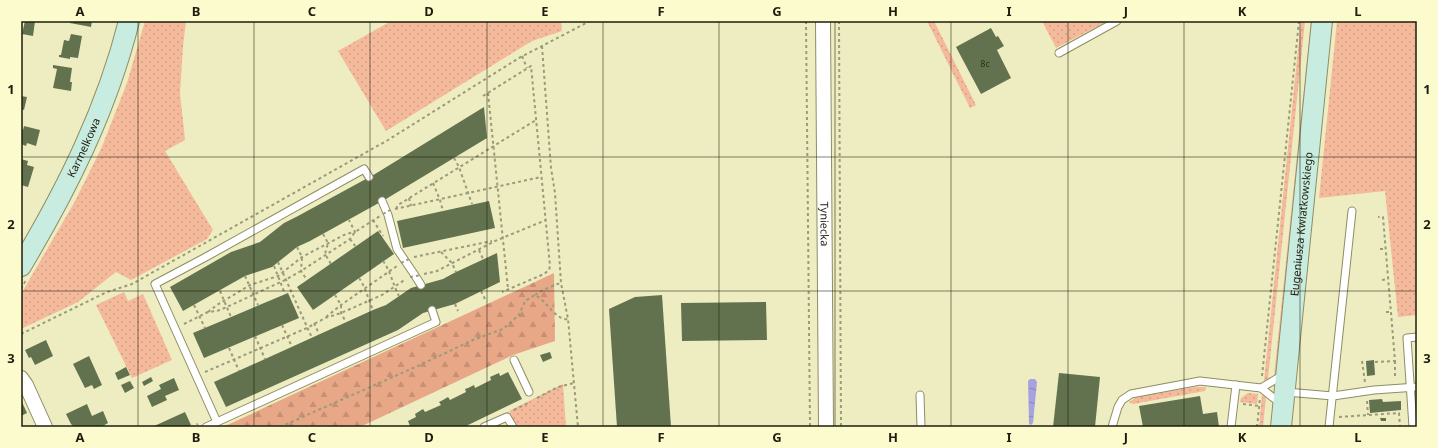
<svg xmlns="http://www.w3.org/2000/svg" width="1438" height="448" font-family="'Noto Sans',sans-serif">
<defs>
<pattern id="grass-dots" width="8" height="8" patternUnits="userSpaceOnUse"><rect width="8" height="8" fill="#f5b99c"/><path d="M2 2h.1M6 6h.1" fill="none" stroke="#d29f85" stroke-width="1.8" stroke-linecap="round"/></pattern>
<pattern id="forest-firs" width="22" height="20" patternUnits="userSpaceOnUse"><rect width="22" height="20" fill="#e8a787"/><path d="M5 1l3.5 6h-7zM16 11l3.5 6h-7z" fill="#c78f73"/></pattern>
<pattern id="water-ripples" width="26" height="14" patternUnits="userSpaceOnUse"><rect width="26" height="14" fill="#a7a3e1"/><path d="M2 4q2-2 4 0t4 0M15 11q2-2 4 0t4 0" fill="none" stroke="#8784b5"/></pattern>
</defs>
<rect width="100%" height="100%" fill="#eeedc1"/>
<!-- grass -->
<g fill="url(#grass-dots)">
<path d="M145,21H186L183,46L180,93L185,140L165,151L213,230L207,239L131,280L116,272L78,302L21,329V294L74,203L101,149L127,83Z"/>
<path d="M391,21H561L562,31L532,41L386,131L338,51Z"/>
<path d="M927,21H934L976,105L970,108Z"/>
<path d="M1042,21H1103L1104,23L1056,48Z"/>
<path d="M1301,21H1305L1268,379L1264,381Z"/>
<path d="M1311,21H1315L1277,373L1274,376Z"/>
<path d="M1337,21H1417V315L1398,317L1385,191L1319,198Z"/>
<path d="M124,292L128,301L143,294L172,360L132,378L96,305Z"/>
<path d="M563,384L566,427H517L509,411Z"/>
<path d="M1195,387H1206L1205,391L1133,404L1129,402L1137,397Z"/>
<path d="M1248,393L1258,394L1257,404L1240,402L1241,398Z"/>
<path d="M1262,395L1266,397L1263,427H1259Z"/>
</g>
<!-- forest -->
<path fill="url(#forest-firs)" d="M554,273L555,341L513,355L360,427H223Z"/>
<!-- water -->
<path fill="url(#water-ripples)" d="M1030,379H1035L1037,382L1033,423L1031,425L1029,424L1028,381Z"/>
<!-- building -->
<g fill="#63724e">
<path d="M25,21H35L33,36L22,34Z"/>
<path d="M70,21H92L91,27L70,23Z"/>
<path d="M991,28L996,37L998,36L1004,46L997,50L1011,78L981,94L956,47Z"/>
<path d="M71,34L82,36L78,58L70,57V59L59,57V55H61L64,40L69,41Z"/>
<path d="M53,65L72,68L70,82H72L71,91L53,88L57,69L53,68Z"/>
<path d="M21,96L27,97L24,110L21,109Z"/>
<path d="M484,107L487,138L386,199L310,241L297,247L272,267L245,276L183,311L170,287L231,252L260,242L284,223L298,216L375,174Z"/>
<path d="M24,126L40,130L36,146L27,143L26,146L21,144V129L23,130Z"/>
<path d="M21,159L28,161L27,165L34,167L28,187L21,185Z"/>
<path d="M489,201L495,228L403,248L397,221Z"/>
<path d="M378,231L394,254L313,310L297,287Z"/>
<path d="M497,253L500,282L455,304L423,313L398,330L226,407L214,382L373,310L386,305L411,288L443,279L454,273Z"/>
<path d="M288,293L299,318L204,358L193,333Z"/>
<path d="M662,295L671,427H617L609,309L635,297Z"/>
<path d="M766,302L767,340L682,341L681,303Z"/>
<path d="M46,340L53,356L35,365L31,357L29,358L25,350Z"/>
<path d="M550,352L552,358L543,362L540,355Z"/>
<path d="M89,356L102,385L94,389L92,385L85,388L73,364Z"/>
<path d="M1374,360L1375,375L1367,376L1366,361Z"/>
<path d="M126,367L130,375L118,380L115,373Z"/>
<path d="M508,372L522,399L464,427H408L410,426L408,421L416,417L415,414L423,409L425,412L441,405L439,402L443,400L448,397L450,400L466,392L465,389L468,388L474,385L475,388L491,380L490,377L499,373L500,376Z"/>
<path d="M1059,373L1100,377L1095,427H1053Z"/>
<path d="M151,377L153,381L144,386L142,382Z"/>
<path d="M174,378L179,390L165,396L167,400L152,407L147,396L161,389L159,385Z"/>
<path d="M130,381L134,388L125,393L121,385Z"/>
<path d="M1200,396L1203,414L1217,412L1219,427H1143L1139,406Z"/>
<path d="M1382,399L1383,402L1401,401V410L1370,413L1369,400Z"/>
<path d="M21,400L27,413L21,416Z"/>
<path d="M87,404L92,416L103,411L108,423L101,427H72L73,426L71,424L66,414Z"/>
<path d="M185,412L191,425L187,427H152Z"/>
<path d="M1380,418H1386V421H1381Z"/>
</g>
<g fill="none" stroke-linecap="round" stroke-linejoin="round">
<defs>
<g id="lane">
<path d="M1059,53L1117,21"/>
<path d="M382,201L388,215L397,249L414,274L421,285"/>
<path d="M514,360L529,392"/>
<path d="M1261,388L1283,375"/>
<path d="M1286,392L1333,396L1374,390L1417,387"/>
<path d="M920,395L921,427"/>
<path d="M217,422L155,284L204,258L364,169L369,177"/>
<path d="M206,427L436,322L432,310"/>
<path d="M484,427L507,417L513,427"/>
<path d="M1112,427L1118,407L1122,400L1131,394L1200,381L1261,388L1280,403"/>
<path d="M1231,427L1236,385"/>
<path d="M1329,427L1352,211"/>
<path d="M1413,427L1407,338L1417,337"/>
</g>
<g id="street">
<path id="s1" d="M823,21L826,427"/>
<path d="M21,378L26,385L45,427"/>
</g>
<g id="secondary">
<path id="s2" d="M21,266C67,189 107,109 129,21"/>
<path id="s3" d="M1281,427L1322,21"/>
</g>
</defs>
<!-- lane casing -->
<use href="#lane" stroke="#8e8d64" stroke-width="9"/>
<!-- street casing -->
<use href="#street" stroke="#8e8d64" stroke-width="16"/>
<!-- secondary casing -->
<use href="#secondary" stroke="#8e8d64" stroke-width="22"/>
<!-- path -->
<g stroke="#9b9a79" stroke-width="2" stroke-dasharray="3 3" stroke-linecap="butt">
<path d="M806,21L810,427"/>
<path d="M839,21L841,427"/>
<path d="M542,46L551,168L555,193L561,283L568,319L578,427"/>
<path d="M522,56L527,68"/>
<path d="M488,93L508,289"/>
<path d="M483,96L531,66L550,266L549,270L544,274L502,292"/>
<path d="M454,158L459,167L472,204"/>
<path d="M433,183L440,200L443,211"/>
<path d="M409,198L411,206"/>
<path d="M395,209L541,177"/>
<path d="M396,209L398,205L536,120"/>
<path d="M373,220L383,236"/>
<path d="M323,234L328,243L325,254L331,264"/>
<path d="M350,239L356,247"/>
<path d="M297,247L302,257L301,271L307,280"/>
<path d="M1380,249H1385"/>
<path d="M479,250L483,259"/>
<path d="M441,252L452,263L456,272"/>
<path d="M414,257L492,241"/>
<path d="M383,261C391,272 393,285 399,296"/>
<path d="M278,262L312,338"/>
<path d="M274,266L285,294"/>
<path d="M424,274L437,271L495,241L546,220"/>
<path d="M245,276L258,305"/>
<path d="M359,278C366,288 368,299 373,310"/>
<path d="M1382,280L1388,279"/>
<path d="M21,289L26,280"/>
<path d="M220,291L231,317"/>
<path d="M481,291L485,299"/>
<path d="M335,295L341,305V313L346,322"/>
<path d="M535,295L543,290L560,283"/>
<path d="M455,304L458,311"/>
<path d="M194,305L205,328"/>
<path d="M208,312L217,305L250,285L278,276L302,257L346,234L355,232L349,220"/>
<path d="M1386,312H1390"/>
<path d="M326,317L341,305L397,266"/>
<path d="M314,323L319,334"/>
<path d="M184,324L208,312L217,311L227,307L287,279L301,271L350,239L355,232L380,216"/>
<path d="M282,325L292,347"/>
<path d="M21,334L107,292L132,284L388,140L519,58L590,21"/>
<path d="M255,336L265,359"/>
<path d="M229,348L239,371"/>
<path d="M1362,361L1365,382"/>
<path d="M1395,361V376"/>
<path d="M1375,362L1395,361L1383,217H1378"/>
<path d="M205,372L307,328L325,318L341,313L382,295L406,279"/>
<path d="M1262,376L1299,21"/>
<path d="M537,398L558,387L574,383"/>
<path d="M1367,401L1368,415"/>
<path d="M1243,404L1259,406"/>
<path d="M514,410L530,402"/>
<path d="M1339,417L1399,413L1400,427"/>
<path d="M191,427L198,424"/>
<path d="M280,427L420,365L473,340L503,329L519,315L525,301L535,295C547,301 556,321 568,319"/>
<path d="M521,427L531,426"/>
<path d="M1257,427L1260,398"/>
</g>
<!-- lane -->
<use href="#lane" stroke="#fff" stroke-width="7"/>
<!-- street -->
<use href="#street" stroke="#fff" stroke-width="14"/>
<!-- secondary -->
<use href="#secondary" stroke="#c8ece0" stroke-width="20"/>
<!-- path-bridge -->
<g stroke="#9b9a79" stroke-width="2" stroke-dasharray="3 3" stroke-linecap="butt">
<path d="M383,214L390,210"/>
<path d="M401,263L409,259"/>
<path d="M410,277L421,275"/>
</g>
</g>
<!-- grid -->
<path fill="none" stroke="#1e1d0d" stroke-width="1" stroke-opacity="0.55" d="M138,21V427M254,21V427M370,21V427M487,21V427M603,21V427M719,21V427M835,21V427M951,21V427M1068,21V427M1184,21V427M1300,21V427M21,157H1417M21,291H1417"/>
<g text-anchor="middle" stroke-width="3.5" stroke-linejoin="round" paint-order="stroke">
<!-- number labels -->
<g font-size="9" fill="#2f321d">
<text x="985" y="67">8c</text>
</g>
<!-- street labels -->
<g font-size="11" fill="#1e1d0d" stroke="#fbfbce">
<text dy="4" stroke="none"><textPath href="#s2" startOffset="134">Karmelkowa</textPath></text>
<text dy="4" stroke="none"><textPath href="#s1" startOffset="203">Tyniecka</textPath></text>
<text dy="4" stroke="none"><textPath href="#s3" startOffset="204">Eugeniusza Kwiatkowskiego</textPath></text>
</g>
</g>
<!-- border -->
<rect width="1438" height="448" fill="none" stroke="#fbfbce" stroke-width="44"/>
<rect x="22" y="22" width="1394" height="404" fill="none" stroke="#1e1d0d" stroke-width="1.5"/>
<g font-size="13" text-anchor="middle" font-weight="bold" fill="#1e1d0d">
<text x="80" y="16">A</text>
<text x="196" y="16">B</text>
<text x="312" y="16">C</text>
<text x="429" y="16">D</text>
<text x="545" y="16">E</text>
<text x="661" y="16">F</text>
<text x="777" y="16">G</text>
<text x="893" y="16">H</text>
<text x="1009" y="16">I</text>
<text x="1126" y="16">J</text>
<text x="1242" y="16">K</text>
<text x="1358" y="16">L</text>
<text x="11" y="94">1</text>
<text x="1427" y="94">1</text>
<text x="11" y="229">2</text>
<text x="1427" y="229">2</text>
<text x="11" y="363">3</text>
<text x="1427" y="363">3</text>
<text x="80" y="442">A</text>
<text x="196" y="442">B</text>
<text x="312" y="442">C</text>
<text x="429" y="442">D</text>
<text x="545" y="442">E</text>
<text x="661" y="442">F</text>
<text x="777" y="442">G</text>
<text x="893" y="442">H</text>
<text x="1009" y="442">I</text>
<text x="1126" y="442">J</text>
<text x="1242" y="442">K</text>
<text x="1358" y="442">L</text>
</g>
</svg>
